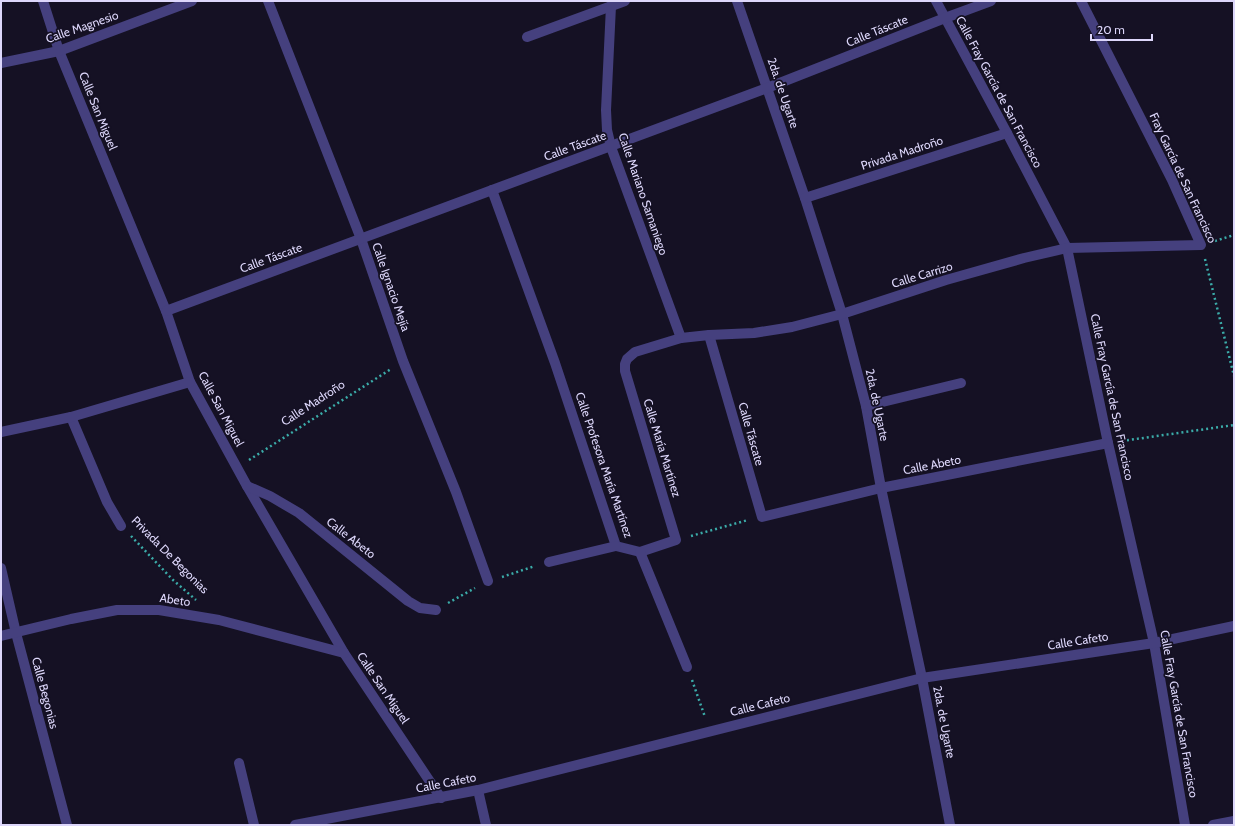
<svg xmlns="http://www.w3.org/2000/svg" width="1235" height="826" font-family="Cabin,sans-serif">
<rect width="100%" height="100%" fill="#151124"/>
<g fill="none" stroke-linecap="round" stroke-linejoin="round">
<!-- path -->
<g stroke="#3baca9" stroke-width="2.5" stroke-dasharray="2 3" stroke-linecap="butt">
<path d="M1215,241L1234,235"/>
<path d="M1205,259L1234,376"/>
<path d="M1122,441L1234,425"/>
<path d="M249,460L391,369"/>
<path d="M131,536L173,580L196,600"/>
<path d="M691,536L748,520"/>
<path d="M502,577L535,566"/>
<path d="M448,603L475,588"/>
<path d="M692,680L705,717"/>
</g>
<!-- minor -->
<g stroke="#45407e" stroke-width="10">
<path d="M43,1L59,51L166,311L190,382L247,486L344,653L441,798"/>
<path d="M268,1L361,239L403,361L456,492L488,581"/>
<path d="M737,1L805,198L842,314L866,406L881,488L922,678L950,825"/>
<path d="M936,1L1007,133L1067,248L1108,443L1154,643L1185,825"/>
<path d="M611,6L606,110L607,130L611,147L681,338"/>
<path d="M527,37L625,1"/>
<path d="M1,63L59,51L192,1"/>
<path d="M492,190L555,363L616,546L640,552"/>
<path d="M805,198L1007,133"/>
<path d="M166,311L767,88L945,18L991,1"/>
<path d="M709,335L762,517L881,488L1108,443"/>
<path d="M866,406L961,383"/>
<path d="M71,417L107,502L121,526"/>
<path d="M1,432L71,417L190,382"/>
<path d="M247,486L270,496L299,513L408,601L420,608L436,610"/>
<path d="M640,552L676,540L625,371V364L627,359L635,352L681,338L709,335L754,333L792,327L842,314L946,280L1024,258L1067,248L1201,245L1172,180L1081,1"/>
<path d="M640,552L687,667"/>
<path d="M549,562L616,546"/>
<path d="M1,568L16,633L67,825"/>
<path d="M1,636L71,619L117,610H159L219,620L344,653"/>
<path d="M239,763L254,825"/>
<path d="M478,790L486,825"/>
<path d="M295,825L478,790L922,678L1154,643L1234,626"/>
<path d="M1213,825L1234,821"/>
</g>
</g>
<g text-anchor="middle" stroke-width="3.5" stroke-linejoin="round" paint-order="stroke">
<!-- street labels -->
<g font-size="12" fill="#ddd7fb" stroke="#151124">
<text transform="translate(82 27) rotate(-19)" y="4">Calle Magnesio</text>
<text transform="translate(877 31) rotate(-22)" y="4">Calle Táscate</text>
<text transform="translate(999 92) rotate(62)" y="4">Calle Fray García de San Francisco</text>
<text transform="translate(783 93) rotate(71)" y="4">2da. de Ugarte</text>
<text transform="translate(98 111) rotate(68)" y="4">Calle San Miguel</text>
<text transform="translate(575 146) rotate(-20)" y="4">Calle Táscate</text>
<text transform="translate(902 153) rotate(-18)" y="4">Privada Madroño</text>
<text transform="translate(1183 178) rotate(65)" y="4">Fray García de San Francisco</text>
<text transform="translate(643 194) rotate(71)" y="4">Calle Mariano Samaniego</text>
<text transform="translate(271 258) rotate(-20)" y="4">Calle Táscate</text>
<text transform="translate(922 275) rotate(-17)" y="4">Calle Carrizo</text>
<text transform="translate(391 287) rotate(71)" y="4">Calle Ignacio Mejía</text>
<text transform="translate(1112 397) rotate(78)" y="4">Calle Fray García de San Francisco</text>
<text transform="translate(313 403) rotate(-33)" y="4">Calle Madroño</text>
<text transform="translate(877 405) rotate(78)" y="4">2da. de Ugarte</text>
<text transform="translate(221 409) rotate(62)" y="4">Calle San Miguel</text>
<text transform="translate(751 434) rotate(74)" y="4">Calle Táscate</text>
<text transform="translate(662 448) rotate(73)" y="4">Calle María Martínez</text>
<text transform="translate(604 465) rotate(71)" y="4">Calle Profesora María Martínez</text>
<text transform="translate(932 465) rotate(-11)" y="4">Calle Abeto</text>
<text transform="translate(351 538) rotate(38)" y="4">Calle Abeto</text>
<text transform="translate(170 555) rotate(45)" y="4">Privada De Begonias</text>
<text transform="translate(175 600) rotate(8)" y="4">Abeto</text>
<text transform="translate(1078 641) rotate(-9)" y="4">Calle Cafeto</text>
<text transform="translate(383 688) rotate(56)" y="4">Calle San Miguel</text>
<text transform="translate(45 693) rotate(75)" y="4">Calle Begonias</text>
<text transform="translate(760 705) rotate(-14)" y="4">Calle Cafeto</text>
<text transform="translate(1179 714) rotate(80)" y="4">Calle Fray García de San Francisco</text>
<text transform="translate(944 722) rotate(79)" y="4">2da. de Ugarte</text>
<text transform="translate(446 783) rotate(-11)" y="4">Calle Cafeto</text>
</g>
</g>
<!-- border -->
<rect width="1235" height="826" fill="none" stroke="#ddd7fb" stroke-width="4"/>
<!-- scale -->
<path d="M1091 34v6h61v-6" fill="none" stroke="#ddd7fb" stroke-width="2"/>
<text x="1097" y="34" font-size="12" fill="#ddd7fb" stroke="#151124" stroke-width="3" paint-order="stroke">20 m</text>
</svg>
